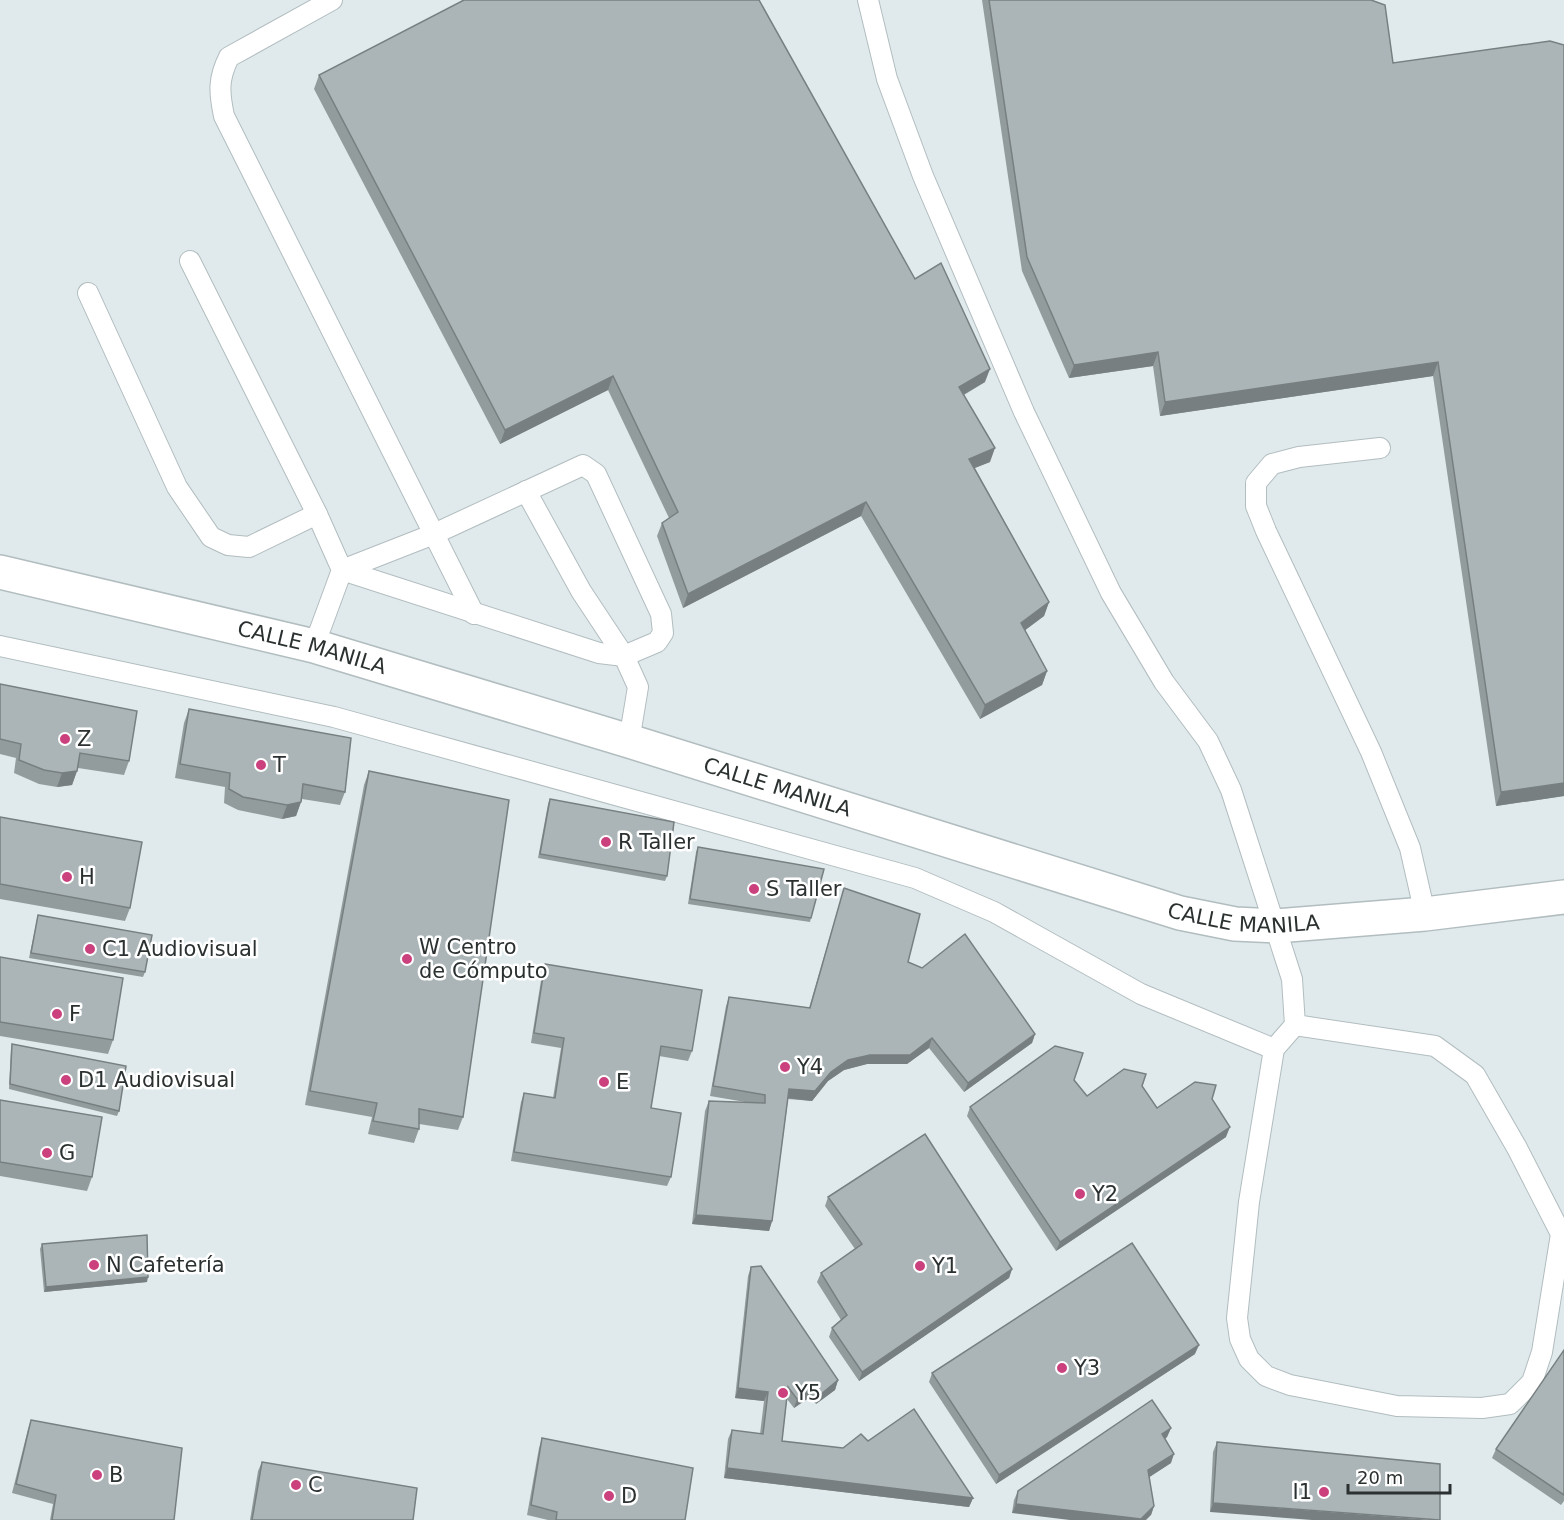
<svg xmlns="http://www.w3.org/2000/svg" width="1564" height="1520" font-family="'DejaVu Sans',sans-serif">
<rect width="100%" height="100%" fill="#e0eaed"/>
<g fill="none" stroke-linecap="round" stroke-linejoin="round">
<defs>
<g id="lane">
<path d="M332,0L229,57C218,79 219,92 224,116L474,614"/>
<path d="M868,0L887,79L923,176L1024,412L1111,593L1164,682L1208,741L1231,790L1292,979L1295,1025L1274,1049L1249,1202L1237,1318L1240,1339L1249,1359L1266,1376L1290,1385L1397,1406L1482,1408L1510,1404L1532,1382L1542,1352L1561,1234L1517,1148L1475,1075L1435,1046L1295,1025"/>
<path d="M190,261L317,514"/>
<path d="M88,293L177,487L211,537L228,545L249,547L317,514L342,570L314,646"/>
<path d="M1380,448L1299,457L1272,464L1256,483V506L1266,531L1371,752L1410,848L1425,914"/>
<path d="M583,465L596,474L661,614L663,633L657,642L624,656L599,653L342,570L434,534Z"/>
<path d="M526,491L581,591L624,656L638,687L629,741"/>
<path d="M0,646L334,717L915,878L994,912L1141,994L1274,1049"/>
</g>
<g id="secondary">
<path id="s1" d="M0,572L314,646L629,741L1180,913L1235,924L1276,926L1425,914L1564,897"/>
</g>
</defs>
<!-- lane casing -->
<use href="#lane" stroke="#b2bdbf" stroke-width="22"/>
<!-- secondary casing -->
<use href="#secondary" stroke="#b2bdbf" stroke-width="36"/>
<!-- lane -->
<use href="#lane" stroke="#fff" stroke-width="20"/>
<!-- secondary -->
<use href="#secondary" stroke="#fff" stroke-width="33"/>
</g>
<!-- wall -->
<g fill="#939c9d">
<path d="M982,0H1371L1393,63L1564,45V796L1496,806L1433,376L1160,416L1153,366L1069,378L1022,271Z"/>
<path d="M319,75L915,279L985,382L964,395L990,462L975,468L1049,602L1044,616L1025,630L1047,671L1042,685L980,719L861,516L683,608L657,536L662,523L669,518L608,390L500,444L314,89Z"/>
<path d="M0,684L129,761L124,775L78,768L72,785L57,787L39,784L14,773L16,758L0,754Z"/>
<path d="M189,709L345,792L340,805L302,799L296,816L282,819L238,810L224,803L225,787L175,778L184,723Z"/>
<path d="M369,771L463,1117L458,1130L419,1124V1129L414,1143L368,1134L372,1117L305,1105L364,785Z"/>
<path d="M550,799L667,876L665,881L538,858L548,804Z"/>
<path d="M0,817L130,908L125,921L0,899Z"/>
<path d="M698,847L811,918L810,922L688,904L696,852Z"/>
<path d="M844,888L908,962L1035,1034L1032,1043L964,1092L929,1048L907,1064H867L844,1070L828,1081L812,1101L788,1099L772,1221L769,1231L692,1224L705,1111L709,1101L751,1103L710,1096L726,1006L729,997L809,1008Z"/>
<path d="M38,915L145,972L143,977L29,958Z"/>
<path d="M0,957L113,1040L108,1054L0,1036Z"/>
<path d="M545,964L692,1051L688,1061L659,1056L651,1108L671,1177L667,1186L511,1161L521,1102L524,1093L553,1098L561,1048L531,1043L542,974Z"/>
<path d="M12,1044L119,1111L117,1116L9,1089L11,1049Z"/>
<path d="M1074,1080L1087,1096L1142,1086L1157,1108L1212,1099L1226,1137L1056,1251L967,1116L970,1107Z"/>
<path d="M0,1100L92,1177L87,1191L0,1176Z"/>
<path d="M828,1197L1012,1269L1009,1278L859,1381L829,1337L832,1328L841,1320L817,1282L821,1273L855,1249L825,1206Z"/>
<path d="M42,1244L147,1282L44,1292L40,1249Z"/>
<path d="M751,1267L838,1380L835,1390L816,1404L810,1397L794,1408L787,1399L782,1441L843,1448L973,1498L969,1507L724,1478L728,1439L732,1430L760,1434L764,1401L735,1398L748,1276Z"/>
<path d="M1564,1350V1501L1561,1505L1492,1458L1496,1449Z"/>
<path d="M1195,1354L996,1484L929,1382L932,1373Z"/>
<path d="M31,1420L174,1520H50L53,1504L12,1493L28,1429Z"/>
<path d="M1171,1428L1167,1437L1165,1439L1171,1463L1149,1477L1154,1506L1151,1515L1012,1513L1014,1500L1018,1491Z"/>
<path d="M542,1438L685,1520H548L527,1515L539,1448Z"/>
<path d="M1217,1442L1440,1464L1210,1512L1213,1452Z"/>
<path d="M262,1462L413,1520H250L258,1471Z"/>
</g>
<!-- shaded-wall -->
<g fill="#787f80">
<path d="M1158,352L1153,366L1069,378L1074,365Z"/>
<path d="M1438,362L1433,376L1160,416L1165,402Z"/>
<path d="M990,369L985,382L954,400L959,387Z"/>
<path d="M613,376L608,390L500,444L505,430Z"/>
<path d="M995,448L990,462L964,472L969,459Z"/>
<path d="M866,502L861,516L683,608L688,594Z"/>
<path d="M1049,602L1044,616L1016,637L1021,623Z"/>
<path d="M1047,671L1042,685L980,719L985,705Z"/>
<path d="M77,771L72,785L57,787L62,773Z"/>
<path d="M1564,783V796L1496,806L1501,792Z"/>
<path d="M301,802L296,816L282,819L287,805Z"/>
<path d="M1035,1034L1032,1043L964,1092L968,1083Z"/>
<path d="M932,1038L929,1048L907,1064H867L844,1070L828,1081L812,1101L786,1098L789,1089L831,1072L848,1060Z"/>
<path d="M1230,1127L1226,1137L1056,1251L1060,1242Z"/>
<path d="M696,1215L772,1221L769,1231L692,1224Z"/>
<path d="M1012,1269L1009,1278L859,1381L862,1372Z"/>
<path d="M148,1277L147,1282L44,1292L46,1287Z"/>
<path d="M1199,1345L1195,1354L996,1484L999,1475Z"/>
<path d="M838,1380L835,1390L816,1404L820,1395Z"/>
<path d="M813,1387L810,1397L794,1408L797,1399Z"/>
<path d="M738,1388L768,1392L764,1401L735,1398Z"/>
<path d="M1171,1428L1167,1437L1159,1444L1162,1434Z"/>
<path d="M1174,1454L1171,1463L1145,1480L1148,1470Z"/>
<path d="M727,1468L973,1498L969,1507L724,1478Z"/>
<path d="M1213,1503L1433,1520H1312L1210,1512Z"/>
<path d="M1016,1504L1154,1506L1151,1515L1146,1520H1070L1012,1513Z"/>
</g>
<!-- building -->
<g fill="#abb5b7" stroke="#787f80" stroke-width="1.5">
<path d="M464,0H759L915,279L941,263L990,369L959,387L995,448L969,459L1049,602L1021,623L1047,671L985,705L866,502L688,594L662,523L678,512L613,376L505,430L319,75Z"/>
<path d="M989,0H1371L1385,5L1393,63L1550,41L1564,45V783L1501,792L1438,362L1165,402L1158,352L1074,365L1027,257Z"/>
<path d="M0,684L137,711L129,761L80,753L77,771L62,773L44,770L19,760L21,744L0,739Z"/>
<path d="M189,709L351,738L345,792L303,784L301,802L287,805L243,797L229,789L230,773L180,764Z"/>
<path d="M369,771L509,800L463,1117L419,1109V1129L373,1121L377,1103L310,1091Z"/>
<path d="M550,799L674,822L667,876L540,854Z"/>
<path d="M0,817L142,842L130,908L0,884Z"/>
<path d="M698,847L824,869L811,918L690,899Z"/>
<path d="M844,888L920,914L908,962L922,968L965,934L1035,1034L968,1083L932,1038L910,1055H870L848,1060L831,1072L815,1091L789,1089L772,1221L696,1215L709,1101L765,1103V1095L713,1086L729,997L810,1008Z"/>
<path d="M38,915L152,935L145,972L31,953Z"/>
<path d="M0,957L123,978L113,1040L0,1022Z"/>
<path d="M545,964L702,990L692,1051L661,1046L651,1108L681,1113L671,1177L514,1152L524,1093L555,1098L564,1038L534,1033Z"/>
<path d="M12,1044L126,1066L119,1111L10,1084Z"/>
<path d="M1055,1046L1083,1053L1074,1080L1087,1096L1124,1069L1146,1074L1142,1086L1157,1108L1195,1082L1216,1085L1212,1099L1230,1127L1060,1242L970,1107Z"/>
<path d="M0,1100L102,1117L92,1177L0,1162Z"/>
<path d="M925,1134L1012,1269L862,1372L832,1328L847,1315L821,1273L862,1244L828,1197Z"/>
<path d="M147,1235L148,1277L46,1287L42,1244Z"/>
<path d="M1132,1243L1199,1345L999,1475L932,1373Z"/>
<path d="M761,1266L838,1380L820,1395L813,1387L797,1399L788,1387L782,1441L843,1448L861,1434L868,1441L914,1409L973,1498L727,1468L732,1430L763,1434L768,1392L738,1388L751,1267Z"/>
<path d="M1564,1350V1495L1496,1449Z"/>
<path d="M1152,1400L1171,1428L1162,1434L1174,1454L1148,1470L1154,1506L1141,1519L1016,1504L1018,1491Z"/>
<path d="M31,1420L182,1448L174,1520H52L56,1495L16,1484Z"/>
<path d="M542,1438L693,1468L685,1520H556L557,1512L531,1505Z"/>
<path d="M1217,1442L1440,1464V1520L1213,1503Z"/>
<path d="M262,1462L417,1488L413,1520H252Z"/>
</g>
<!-- markers -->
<g fill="#ca417e" stroke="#fff" stroke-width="2">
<circle cx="65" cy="739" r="6"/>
<circle cx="261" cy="765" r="6"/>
<circle cx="606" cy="842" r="6"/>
<circle cx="67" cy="877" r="6"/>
<circle cx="754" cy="889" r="6"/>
<circle cx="90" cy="949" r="6"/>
<circle cx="407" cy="959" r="6"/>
<circle cx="57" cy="1014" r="6"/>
<circle cx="785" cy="1067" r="6"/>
<circle cx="66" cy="1080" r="6"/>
<circle cx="604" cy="1082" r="6"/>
<circle cx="47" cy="1153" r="6"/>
<circle cx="1080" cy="1194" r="6"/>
<circle cx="94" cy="1265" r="6"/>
<circle cx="920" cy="1266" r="6"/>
<circle cx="1062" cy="1368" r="6"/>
<circle cx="783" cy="1393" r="6"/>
<circle cx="97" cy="1475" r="6"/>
<circle cx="296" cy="1485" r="6"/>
<circle cx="1324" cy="1492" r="6"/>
<circle cx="609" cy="1496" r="6"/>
</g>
<g text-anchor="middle" stroke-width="5" stroke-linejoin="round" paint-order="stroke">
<!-- street labels -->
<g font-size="21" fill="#2b3031" stroke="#fff">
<text dy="7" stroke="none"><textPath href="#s1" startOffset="321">CALLE MANILA</textPath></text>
<text dy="7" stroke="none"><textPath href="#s1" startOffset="807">CALLE MANILA</textPath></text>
<text dy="7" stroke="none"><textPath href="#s1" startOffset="1293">CALLE MANILA</textPath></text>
</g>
<!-- poi labels -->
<g font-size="21" fill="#2b3031" stroke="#fff" text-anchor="start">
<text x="77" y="746">Z</text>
<text x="273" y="772">T</text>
<text x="618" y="849">R Taller</text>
<text x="79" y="884">H</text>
<text x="766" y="896">S Taller</text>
<text x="419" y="954">W Centro<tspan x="419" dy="24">de Cómputo</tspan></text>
<text x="102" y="956">C1 Audiovisual</text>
<text x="69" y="1021">F</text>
<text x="797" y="1074">Y4</text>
<text x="78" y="1087">D1 Audiovisual</text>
<text x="616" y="1089">E</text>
<text x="59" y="1160">G</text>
<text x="1092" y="1201">Y2</text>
<text x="106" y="1272">N Cafetería</text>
<text x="932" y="1273">Y1</text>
<text x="1074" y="1375">Y3</text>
<text x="795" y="1400">Y5</text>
<text x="109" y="1482">B</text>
<text x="308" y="1492">C</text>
<text x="1312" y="1499" text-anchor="end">I1</text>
<text x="621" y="1503">D</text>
</g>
</g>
<!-- scale -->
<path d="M1348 1484v9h102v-9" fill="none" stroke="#2b3031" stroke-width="3"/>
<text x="1357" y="1484" font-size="18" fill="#2b3031" stroke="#ffffff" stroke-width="4.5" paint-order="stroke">20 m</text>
</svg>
